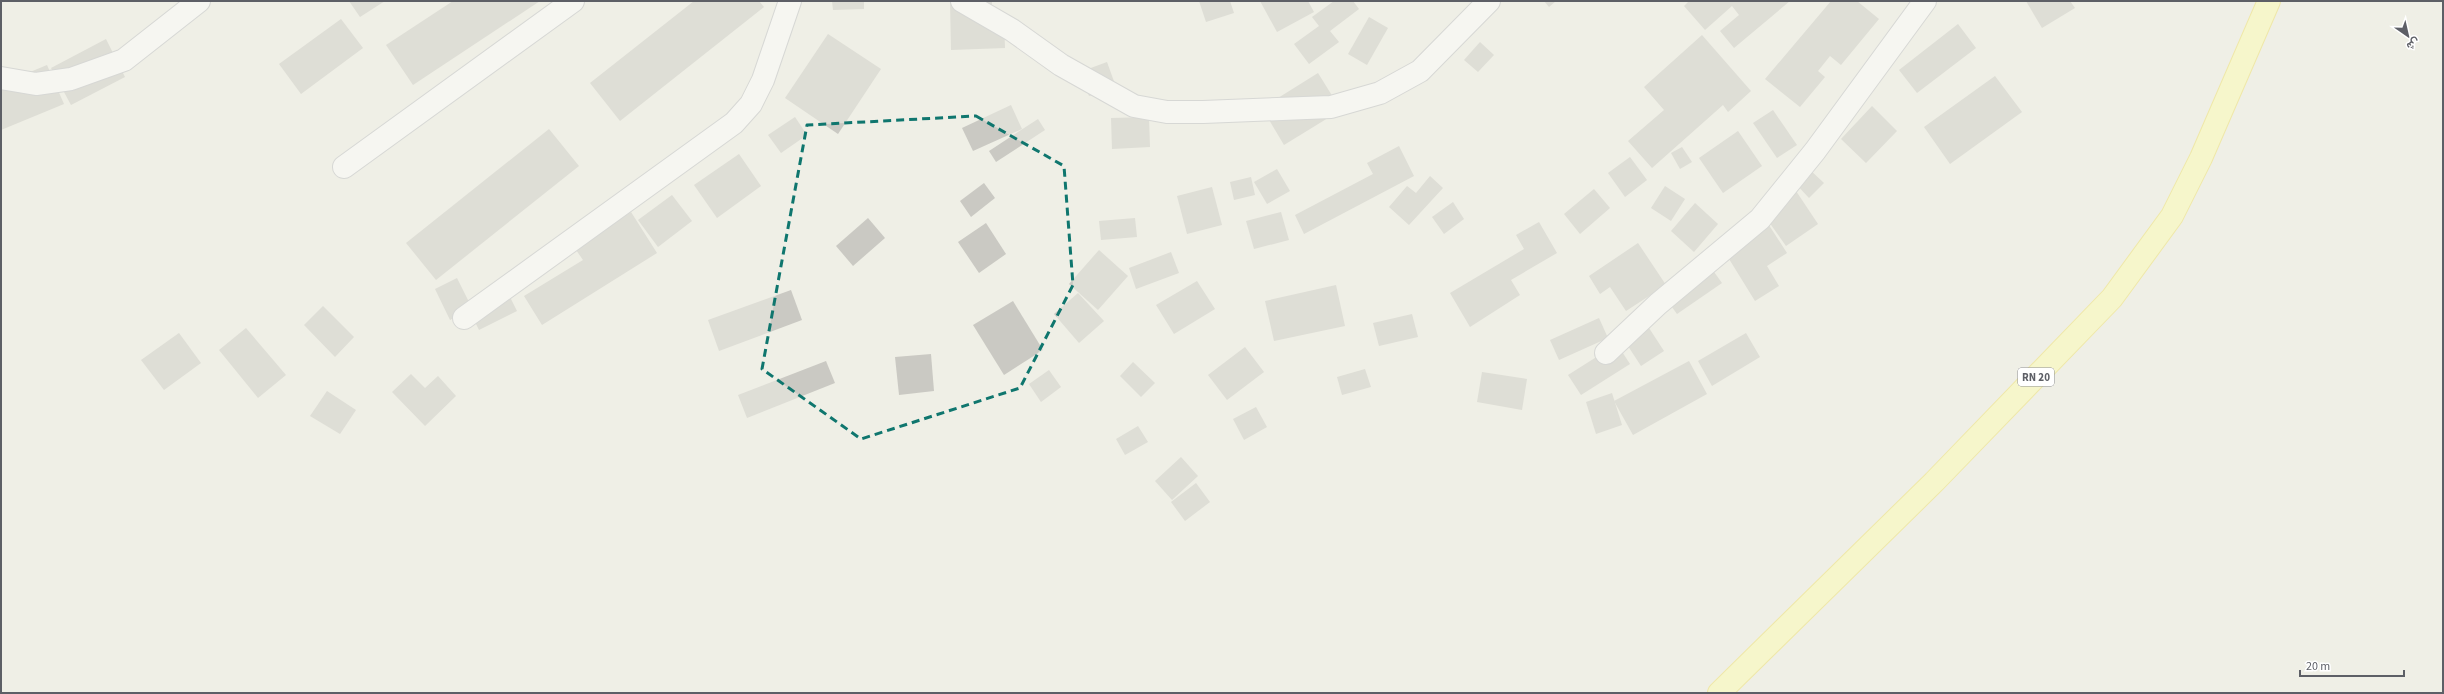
<svg xmlns="http://www.w3.org/2000/svg" width="2444" height="694" font-family="'Source Sans 3',Vazirmatn,sans-serif">
<rect width="100%" height="100%" fill="#efefe6"/>
<!-- building -->
<g fill="#cac9c3">
<path d="M349,1H385L360,17Z"/>
<path d="M453,1H540L413,85L386,45Z"/>
<path d="M694,1H759L764,7L620,121L590,83Z"/>
<path d="M832,1H864V9L833,10Z"/>
<path d="M950,1H992V19H1004L1005,48L951,50Z"/>
<path d="M1199,1H1230L1234,13L1206,22Z"/>
<path d="M1260,1H1308L1314,12L1277,32Z"/>
<path d="M1334,1H1353L1359,9L1330,31L1339,42L1309,64L1294,44L1319,26L1312,17Z"/>
<path d="M1544,1H1556L1549,7Z"/>
<path d="M1689,1H1790L1734,48L1720,31L1739,15L1732,6L1705,30L1684,6Z"/>
<path d="M1831,1H1857L1879,19L1841,65L1830,56L1818,71L1825,77L1800,107L1765,79Z"/>
<path d="M2026,1H2070L2075,8L2042,28Z"/>
<path d="M1369,17L1388,28L1367,65L1348,54Z"/>
<path d="M341,19L363,48L301,94L279,64Z"/>
<path d="M1958,24L1976,48L1917,93L1899,70Z"/>
<path d="M828,34L881,69L838,134L785,98Z"/>
<path d="M1702,35L1751,91L1728,112L1723,105L1652,168L1628,141L1664,110L1644,87Z"/>
<path d="M106,39L125,77L71,105L51,68Z"/>
<path d="M1480,42L1494,55L1478,72L1464,60Z"/>
<path d="M1107,62L1116,87L1089,96L1080,72Z"/>
<path d="M47,65L64,104L1,130V84Z"/>
<path d="M1318,73L1341,110L1284,145L1262,108Z"/>
<path d="M1995,76L2022,112L1950,164L1924,127Z"/>
<path d="M1011,105L1022,129L973,151L962,128Z"/>
<path d="M1872,106L1897,131L1866,163L1841,139Z"/>
<path d="M1773,110L1797,145L1777,158L1753,123Z"/>
<path d="M795,117L807,135L781,153L768,135Z"/>
<path d="M1149,117L1150,147L1112,149L1111,118Z"/>
<path d="M1038,119L1045,130L996,162L989,151Z"/>
<path d="M549,129L579,166L436,280L406,243Z"/>
<path d="M1738,131L1762,166L1723,193L1699,158Z"/>
<path d="M1399,146L1414,176L1304,234L1295,215L1373,174L1367,163Z"/>
<path d="M1682,147L1692,162L1680,169L1671,153Z"/>
<path d="M739,154L761,186L717,218L694,185Z"/>
<path d="M1630,157L1647,180L1625,197L1608,173Z"/>
<path d="M1277,169L1290,191L1267,204L1254,182Z"/>
<path d="M1809,169L1824,183L1809,198L1795,183Z"/>
<path d="M1430,176L1443,188L1409,225L1389,207L1407,186L1416,193Z"/>
<path d="M1251,177L1255,195L1234,200L1230,182Z"/>
<path d="M984,183L995,198L971,217L960,201Z"/>
<path d="M1792,185L1818,224L1786,246L1759,208Z"/>
<path d="M1665,186L1685,199L1671,221L1651,208Z"/>
<path d="M1212,187L1222,225L1187,234L1177,196Z"/>
<path d="M1594,189L1610,208L1580,234L1564,214Z"/>
<path d="M672,195L692,221L658,247L638,220Z"/>
<path d="M1453,202L1464,219L1444,234L1432,217Z"/>
<path d="M1695,203L1718,224L1694,252L1671,231Z"/>
<path d="M631,212L657,253L542,325L524,296L583,260L574,247Z"/>
<path d="M1281,212L1289,240L1254,249L1246,221Z"/>
<path d="M868,218L885,238L853,266L836,246Z"/>
<path d="M1135,218L1137,237L1101,240L1099,221Z"/>
<path d="M1765,219L1787,253L1767,266L1779,286L1755,301L1721,246Z"/>
<path d="M1539,222L1557,253L1511,280L1520,295L1470,327L1450,293L1524,249L1516,235Z"/>
<path d="M986,223L1006,254L979,273L958,242Z"/>
<path d="M1638,243L1666,285L1626,311L1610,287L1600,294L1589,276Z"/>
<path d="M1099,250L1128,276L1098,310L1069,284Z"/>
<path d="M1171,252L1179,273L1136,289L1129,268Z"/>
<path d="M1709,265L1722,283L1677,314L1664,296Z"/>
<path d="M457,278L475,314L510,297L517,311L479,330L469,310L450,320L435,289Z"/>
<path d="M1197,281L1215,309L1174,334L1156,305Z"/>
<path d="M1336,285L1345,326L1274,341L1265,301Z"/>
<path d="M791,290L802,320L719,351L708,320Z"/>
<path d="M1078,293L1104,321L1079,343L1054,314Z"/>
<path d="M1013,301L1043,350L1004,375L973,325Z"/>
<path d="M323,306L354,337L335,357L304,325Z"/>
<path d="M1412,314L1418,337L1379,346L1373,323Z"/>
<path d="M1599,318L1608,338L1559,360L1550,340Z"/>
<path d="M246,328L286,375L258,398L219,350Z"/>
<path d="M1649,328L1664,351L1641,366L1626,343Z"/>
<path d="M179,333L201,363L164,390L141,360Z"/>
<path d="M1746,333L1760,357L1712,386L1698,361Z"/>
<path d="M1617,344L1630,364L1581,395L1568,375Z"/>
<path d="M1245,347L1264,372L1227,400L1208,375Z"/>
<path d="M931,354L934,391L899,395L895,357Z"/>
<path d="M826,361L835,383L747,418L738,395Z"/>
<path d="M1689,361L1707,394L1633,435L1614,401Z"/>
<path d="M1133,362L1155,383L1141,397L1120,376Z"/>
<path d="M1365,369L1371,387L1342,395L1337,377Z"/>
<path d="M1049,370L1061,387L1041,402L1029,384Z"/>
<path d="M1482,372L1527,379L1522,410L1477,402Z"/>
<path d="M411,374L425,388L438,376L456,396L425,426L392,392Z"/>
<path d="M327,391L356,410L340,434L310,416Z"/>
<path d="M1612,393L1622,425L1596,434L1586,402Z"/>
<path d="M1256,407L1267,427L1244,440L1233,419Z"/>
<path d="M1138,426L1148,442L1125,455L1116,439Z"/>
<path d="M1181,457L1198,476L1172,500L1155,481Z"/>
<path d="M1196,483L1210,502L1185,521L1171,502Z"/>
</g>
<g fill="none" stroke-linecap="round" stroke-linejoin="round">
<defs>
<g id="minor">
<path d="M962,1L1012,30L1061,65L1134,106L1167,112H1203L1331,107L1380,93L1420,71L1489,1"/>
<path d="M1,78L36,84L71,79L124,60L199,1"/>
<path d="M344,167L573,1"/>
<path d="M464,318L734,123L751,104L763,80L790,1"/>
<path d="M1606,353L1658,304L1760,219L1815,151L1925,1"/>
</g>
<path id="primary" d="M1719,693L1934,482L2112,298L2172,216L2201,158L2269,1"/>
</defs>
<!-- minor casing -->
<use href="#minor" stroke="#babcc1" stroke-width="24"/>
<!-- primary casing -->
<use href="#primary" stroke="#f0e05e" stroke-width="24"/>
<!-- minor -->
<use href="#minor" stroke="#fff" stroke-width="22"/>
<!-- primary -->
<use href="#primary" stroke="#fefeac" stroke-width="22"/>
</g>
<!-- marked area -->
<path d="M0 0H2444V694H0ZM976,116L1064,166L1073,285L1020,388L861,439L762,369L807,125Z" fill="#efefe6" fill-opacity=".55" fill-rule="evenodd"/>
<path fill="none" stroke="#0f766e" stroke-width="3" stroke-dasharray="8 5" stroke-linejoin="round" d="M976,116L1064,166L1073,285L1020,388L861,439L762,369L807,125Z"/>
<g text-anchor="middle" stroke-width="3" stroke-linejoin="round" paint-order="stroke">
<!-- shield labels -->
<rect fill="#fff" stroke="#8e8f94" stroke-width="1" x="2018" y="368" width="36" height="18" rx="3"/>
<g font-size="11" font-weight="bold" fill="#5d5f66">
<text x="2036" y="381">RN 20</text>
</g>
</g>
<!-- border -->
<rect width="2444" height="694" fill="none" stroke="#5d5f66" stroke-width="4"/>
<!-- north arrow -->
<g transform="translate(2408 36) rotate(146)" stroke="#ffffff" stroke-width="3" paint-order="stroke">
<path d="M0-3L7 15L0 10L-7 15Z" fill="#5d5f66"/>
<text y="-6" font-size="11" font-weight="bold" text-anchor="middle" fill="#5d5f66">ش</text>
</g>
<!-- scale -->
<path d="M2300 670v6h104v-6" fill="none" stroke="#5d5f66" stroke-width="2"/>
<text x="2306" y="670" font-size="12" fill="#5d5f66" stroke="#ffffff" stroke-width="3" paint-order="stroke">20 m</text>
</svg>
